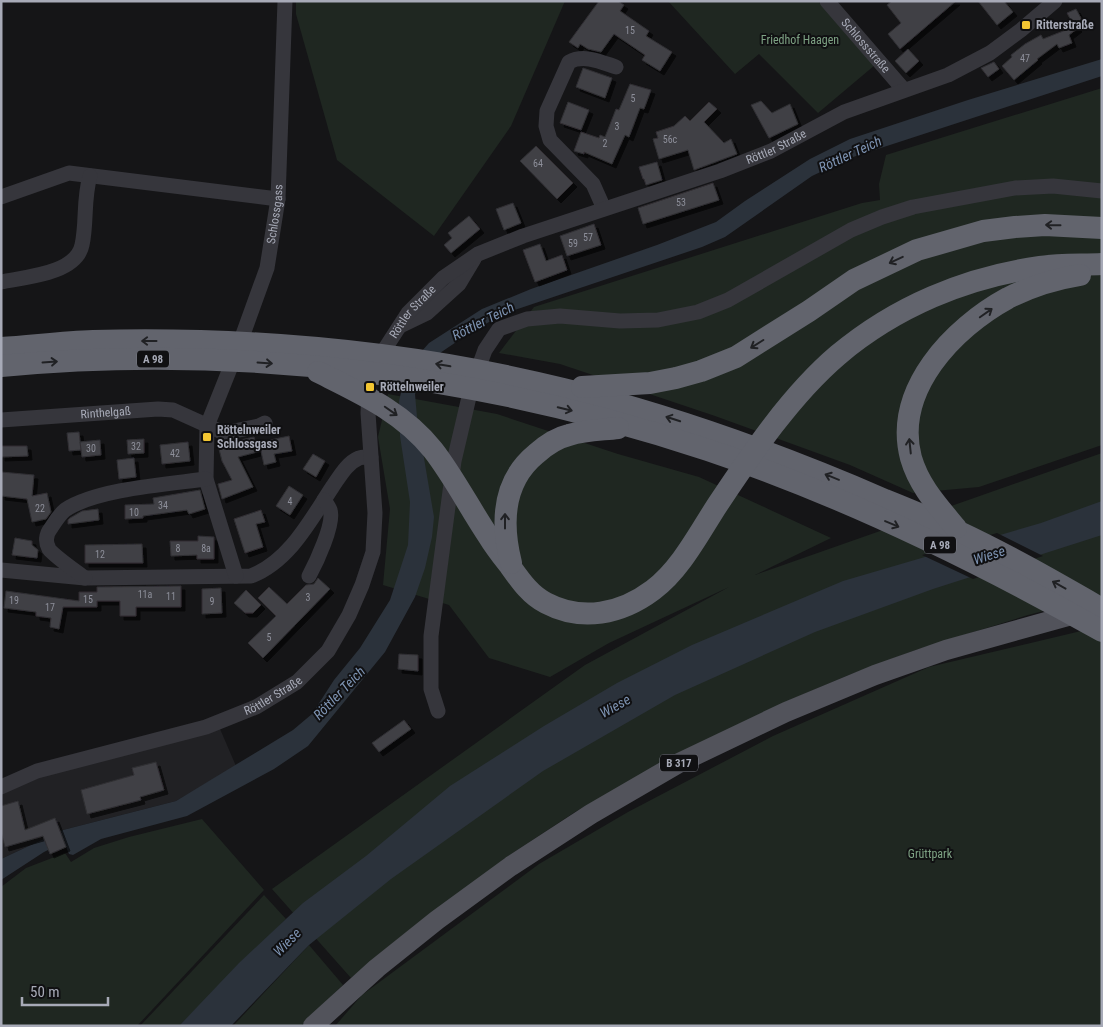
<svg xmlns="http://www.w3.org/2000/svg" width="1103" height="1027" font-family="'Roboto Condensed',sans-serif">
<defs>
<filter id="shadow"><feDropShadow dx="4" dy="4" stdDeviation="0" flood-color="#0009"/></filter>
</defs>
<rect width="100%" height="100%" fill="#151517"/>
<!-- built -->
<path fill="#212124" d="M217,722L236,766L176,801L63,830L1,859V787Z"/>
<!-- green -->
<g fill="#1f2721">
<path d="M296,1H565L511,126L434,236L337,160L296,14Z"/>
<path d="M668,1H818L875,65L818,113L759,54L735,74Z"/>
<path d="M1102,88V445L979,487L913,493L850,465L715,416L560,364L499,353L534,307L862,203L880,200L879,184L886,155Z"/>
<path d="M388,394L497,414L618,454L699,477L831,538L755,575L1102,453V596L1028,615L916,650L849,675L783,703L671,758L575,812L504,859L351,978L272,889L585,665L729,587L609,643L550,677L489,658L449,605L383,585L390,509L378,437Z"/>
<path d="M1102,626V1026H335L362,995L539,864L628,812L773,736L929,667Z"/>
<path d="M202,819L264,890L137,1026H1V887L26,868L65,853L71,862L94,848L129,837Z"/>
<path d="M264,895L286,919L179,1026H140Z"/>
<path d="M309,945L343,985L301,1026H233Z"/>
</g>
<!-- water -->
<g fill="#2b323b">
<path d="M1102,59V76L850,158L812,176L725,237L702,247L503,314L468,334L440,353L428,367L415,394L417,417L434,517L432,537L425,568L415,597L385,652L308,746L274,769L187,816L101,839L73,855L69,854L64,842L44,852L1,880V859L63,830L176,801L293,730L312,714L334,680L360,648L390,600L408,545L410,502L400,436L399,401L407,368L429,343L482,309L531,289L657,245L716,222L745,201L810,159L850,139L968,100Z"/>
<path d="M1102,501V535L933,589L815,632L675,695L543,771L391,879L309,945L231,1026H179L239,963L303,903L366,856L450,786L544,726L617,683L692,645L843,581L1041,523Z"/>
</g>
<!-- pier -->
<path fill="#151517" d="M997,533L1043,556L973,579L922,555Z"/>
<!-- building -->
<g fill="#3f3f44" stroke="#302f33" filter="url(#shadow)">
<path d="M599,1H618L624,5L620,11L649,31L646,36L672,52L660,71L642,60L645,55L614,34L601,52L588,49L580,44L578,48L569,42Z"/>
<path d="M892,1H956L900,49L888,34L901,23L887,5Z"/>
<path d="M978,1H1004L1013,12L997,25Z"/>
<path d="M1076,9L1082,20L1073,24L1067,13Z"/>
<path d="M1076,26L1078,28L1069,35L1072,43L1059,48L1057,44L1037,59L1038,60L1014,80L1002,66L1012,57L1011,55L1025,44L1041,35L1043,39Z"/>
<path d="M908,49L919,61L906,73L895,61Z"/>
<path d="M994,62L999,69L988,77L981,68Z"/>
<path d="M583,68L612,78L605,98L576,87Z"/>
<path d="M630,84L651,90L644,109L640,108L629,137L625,135L612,164L584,152V154L574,151L581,132L599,138L600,135L605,137L616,109L619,110Z"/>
<path d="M761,101L772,113L790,104L798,124L769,138L751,105Z"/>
<path d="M568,102L589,110L581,130L560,123Z"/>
<path d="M709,102L717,109L704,122L724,143L731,139L737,154L694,170L688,150L659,159L653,139L658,138L656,132L674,126L685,116L690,121Z"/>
<path d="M536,146L573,183L557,199L520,161Z"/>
<path d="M657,162L662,180L646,185L644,179H643L639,167Z"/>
<path d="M713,183L719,200L643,224L638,208Z"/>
<path d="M513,203L521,223L504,230L496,209Z"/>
<path d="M469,216L480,229L451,253L444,245L452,238L448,233Z"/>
<path d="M594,224L601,245L567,256L560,236Z"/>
<path d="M540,244L546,261L562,255L567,270L535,282L523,250Z"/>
<path d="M79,432L81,450L69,451L67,433Z"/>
<path d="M289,436L292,451L274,454L276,462L264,465L261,451L238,457L253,487L222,499L218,484L232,480L222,461L218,445L254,437L256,443Z"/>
<path d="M144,439V453L128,454L127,440Z"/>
<path d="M100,440L101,455L82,457L80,442Z"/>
<path d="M188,442L190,461L162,464L160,445Z"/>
<path d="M1,446H27L28,456L1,457Z"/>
<path d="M313,454L325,461L316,477L303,469Z"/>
<path d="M134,458L136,477L119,479L117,460Z"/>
<path d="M1,472L34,475L32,496L47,493L51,512L46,519L32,522L27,499L1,496Z"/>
<path d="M289,486L303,495L290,515L276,506Z"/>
<path d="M200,490L205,509L189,514L187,510L143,516V518L125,519V505L154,504L153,498Z"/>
<path d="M98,509L99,520L68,524V520L70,518L82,511Z"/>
<path d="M261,510L265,522L256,524L263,547L245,553L234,519Z"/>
<path d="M198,536L214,537V559H197V555L171,556L170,541H198Z"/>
<path d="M15,538L32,541V545L38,550L37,558L12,555Z"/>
<path d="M142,544L143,563H85V545Z"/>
<path d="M318,578L330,589L263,658L248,643L276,616L258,598L269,587L287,604L306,585L314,584Z"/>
<path d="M181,586V607H136V616H120V601H97V607H63L59,629L50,627L51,618L36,616V612L4,608L6,591L79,601V592H97V587Z"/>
<path d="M221,588L222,613L202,614V589Z"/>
<path d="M246,590L261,605L253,613H245L234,603Z"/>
<path d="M399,654L418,655V671L398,669Z"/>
<path d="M404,720L411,729L379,752L372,743Z"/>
<path d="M156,762L164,790L140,797L141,800L87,814L81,790L134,775L132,768Z"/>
<path d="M18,801L25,830L55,818L66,847L50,854L43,836L5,847L1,832V806Z"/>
</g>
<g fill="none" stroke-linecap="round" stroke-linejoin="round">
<!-- minor -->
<g stroke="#36363c" stroke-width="15">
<path id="s1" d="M827,1L904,90"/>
<path d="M1,197L69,173L278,199"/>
<path d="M603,209L601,202L593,184L550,140L546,126L547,111L569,62C584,54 601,62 616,67"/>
<path d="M1,282C25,277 76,274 82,245C87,223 83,200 90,176"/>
<path d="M400,326L427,313L459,284L474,259"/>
<path id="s2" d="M377,361L408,313L443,278L478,254L523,236L720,171L771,151L844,112L948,75L990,53L1021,30L1055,1"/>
<path id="s3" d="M1,420L158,409L173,410L224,433L259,426L265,423"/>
<path d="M1,570L85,578L251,576C290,561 311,519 333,486C340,476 347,463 359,458C362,457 367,457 371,457"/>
<path id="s4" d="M236,576L206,479L207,426L237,351L267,268L278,199L285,1"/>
<path d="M309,576C316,563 335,523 330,510C329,507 326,503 324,500"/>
<path d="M85,578C77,572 54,556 49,549C45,542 46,534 51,528C55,522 59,515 65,510C96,489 169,484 206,479"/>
<path d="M438,711L431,689V636L454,461L469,397L481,361L485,350L499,329L527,319L560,316L620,321L658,320L698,312L728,300L851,230L882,217L913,207L1015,188L1053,186L1102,191"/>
<path id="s5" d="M1,787L37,771L206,727L256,707L297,682L328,651L349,615L362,585L373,552L375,513L368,413L369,390"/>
</g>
<!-- major -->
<path stroke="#52535b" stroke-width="20" d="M313,1026L377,968L437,920L511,866L591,814L677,764L786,712L875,675L946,650L1082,612"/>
<!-- highway -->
<g stroke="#62646d" stroke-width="22">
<path d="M1,348C32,346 63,342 93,341C251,337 410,351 563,389C674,416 781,455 885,500C910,510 935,520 959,532C1008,555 1055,582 1102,609"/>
<path d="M1,366C239,343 482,375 708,450C845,496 976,560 1102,631"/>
<path d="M318,372C360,393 403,412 433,450C454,477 470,509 489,537C495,547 503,557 510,566C520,580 530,595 546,603C582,622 621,614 653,590C681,569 699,533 718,504C752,453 791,395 838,355C895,307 966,277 1040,267C1060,264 1081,265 1102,264"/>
<path d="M582,387L650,383L676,378L701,371L736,357L809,311L854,280L917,250L983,231L1015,227L1045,225L1102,228"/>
<path d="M956,528C938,506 919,486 911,458C893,390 953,328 1008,298C1030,287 1055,279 1080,275"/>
<path d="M511,563C501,523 502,482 536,454C546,445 556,438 569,435C585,430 602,430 618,428"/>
</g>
</g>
<!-- one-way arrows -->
<defs><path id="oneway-shaft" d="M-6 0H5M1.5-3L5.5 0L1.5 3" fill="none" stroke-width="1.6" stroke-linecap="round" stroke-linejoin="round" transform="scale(1.25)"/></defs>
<g stroke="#202124">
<use href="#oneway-shaft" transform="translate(1053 225) rotate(-179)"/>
<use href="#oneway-shaft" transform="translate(896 260) rotate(155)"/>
<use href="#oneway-shaft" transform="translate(986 313) rotate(-35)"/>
<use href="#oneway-shaft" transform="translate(149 341) rotate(180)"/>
<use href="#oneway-shaft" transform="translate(757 344) rotate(148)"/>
<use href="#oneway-shaft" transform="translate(50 362) rotate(-4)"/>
<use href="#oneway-shaft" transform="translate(265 363) rotate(4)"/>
<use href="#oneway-shaft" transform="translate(443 365) rotate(-170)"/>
<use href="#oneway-shaft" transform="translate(565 409) rotate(14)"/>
<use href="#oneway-shaft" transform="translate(391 411) rotate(35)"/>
<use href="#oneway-shaft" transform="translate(673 419) rotate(-162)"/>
<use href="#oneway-shaft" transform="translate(910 446) rotate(-96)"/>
<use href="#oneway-shaft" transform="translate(832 477) rotate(-158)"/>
<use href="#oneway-shaft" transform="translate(505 521) rotate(-90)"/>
<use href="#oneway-shaft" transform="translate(892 524) rotate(23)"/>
<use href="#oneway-shaft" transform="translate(1059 585) rotate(-151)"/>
</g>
<!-- markers -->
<g fill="#f3c632" stroke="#101012" stroke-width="2">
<rect x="1021" y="20" width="10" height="10" rx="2.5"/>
<rect x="365" y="382" width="10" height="10" rx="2.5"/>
<rect x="202" y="432" width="10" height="10" rx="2.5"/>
</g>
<g text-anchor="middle" stroke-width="4" stroke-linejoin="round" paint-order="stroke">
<!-- number labels -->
<g font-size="10" fill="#8d8f9a">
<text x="630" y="34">15</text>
<text x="1025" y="62">47</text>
<text x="633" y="102">5</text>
<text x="617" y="130">3</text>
<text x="670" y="143">56c</text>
<text x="605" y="147">2</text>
<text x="538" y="167">64</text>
<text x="681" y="206">53</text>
<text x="588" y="241">57</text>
<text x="573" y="247">59</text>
<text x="136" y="450">32</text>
<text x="91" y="452">30</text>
<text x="175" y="457">42</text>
<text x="290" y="505">4</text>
<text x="163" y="509">34</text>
<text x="40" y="512">22</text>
<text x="134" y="516">10</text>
<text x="178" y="552">8</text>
<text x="206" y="552">8a</text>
<text x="100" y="558">12</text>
<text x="145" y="598">11a</text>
<text x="171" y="600">11</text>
<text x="308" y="601">3</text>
<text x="88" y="603">15</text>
<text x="14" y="604">19</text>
<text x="212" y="605">9</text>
<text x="50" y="611">17</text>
<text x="269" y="641">5</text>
</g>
<!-- shield labels -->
<g fill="#101012" stroke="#7a7c86" stroke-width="1">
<rect x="137" y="350.5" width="32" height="17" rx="4"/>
<rect x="924" y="536.5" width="32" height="17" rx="4"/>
<rect x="660" y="754.5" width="38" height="17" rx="4"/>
</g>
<g font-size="11" font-weight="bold" fill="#a7aab7">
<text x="153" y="363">A 98</text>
<text x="940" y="549">A 98</text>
<text x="679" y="767">B 317</text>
</g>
<!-- poi labels -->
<g font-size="12" font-weight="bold" fill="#a7aab7" stroke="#101012" text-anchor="start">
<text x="1036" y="29">Ritterstraße</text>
<text x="380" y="391">Röttelnweiler</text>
<text x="217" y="434">Röttelnweiler<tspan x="217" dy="14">Schlossgass</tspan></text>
</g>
<!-- park labels -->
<g font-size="12" fill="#7ea284" stroke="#101012">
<text x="800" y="44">Friedhof Haagen</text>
<text x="930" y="858">Grüttpark</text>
</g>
<!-- street labels -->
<g font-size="12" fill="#a7aab7" stroke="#101012">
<text dy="4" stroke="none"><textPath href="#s1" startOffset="59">Schlossstraße</textPath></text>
<text dy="4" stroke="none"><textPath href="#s2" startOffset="466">Röttler Straße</textPath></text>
<text dy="4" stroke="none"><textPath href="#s4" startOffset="378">Schlossgass</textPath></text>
<text dy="4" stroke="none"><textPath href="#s2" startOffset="61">Röttler Straße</textPath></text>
<text dy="4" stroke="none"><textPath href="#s3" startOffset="105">Rinthelgaß</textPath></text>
<text dy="4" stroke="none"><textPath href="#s5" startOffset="288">Röttler Straße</textPath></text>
</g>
<!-- water labels -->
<g font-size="14" font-style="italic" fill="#7e94b3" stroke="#101012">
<text transform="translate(850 154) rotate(-25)" y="5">Röttler Teich</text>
<text transform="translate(483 321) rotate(-27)" y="5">Röttler Teich</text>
<text transform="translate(989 555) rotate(-18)" y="5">Wiese</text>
<text transform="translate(339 693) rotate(-46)" y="5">Röttler Teich</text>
<text transform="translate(615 706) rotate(-29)" y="5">Wiese</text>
<text transform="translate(287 942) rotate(-45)" y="5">Wiese</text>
</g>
</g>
<!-- border -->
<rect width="1103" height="1027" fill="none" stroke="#a7aab7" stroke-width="5"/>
<!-- scale -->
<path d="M22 997v8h86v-8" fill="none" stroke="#a7aab7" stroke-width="2.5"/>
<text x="30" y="997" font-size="15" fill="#a7aab7" stroke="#101012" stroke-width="4" paint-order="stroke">50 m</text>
</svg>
